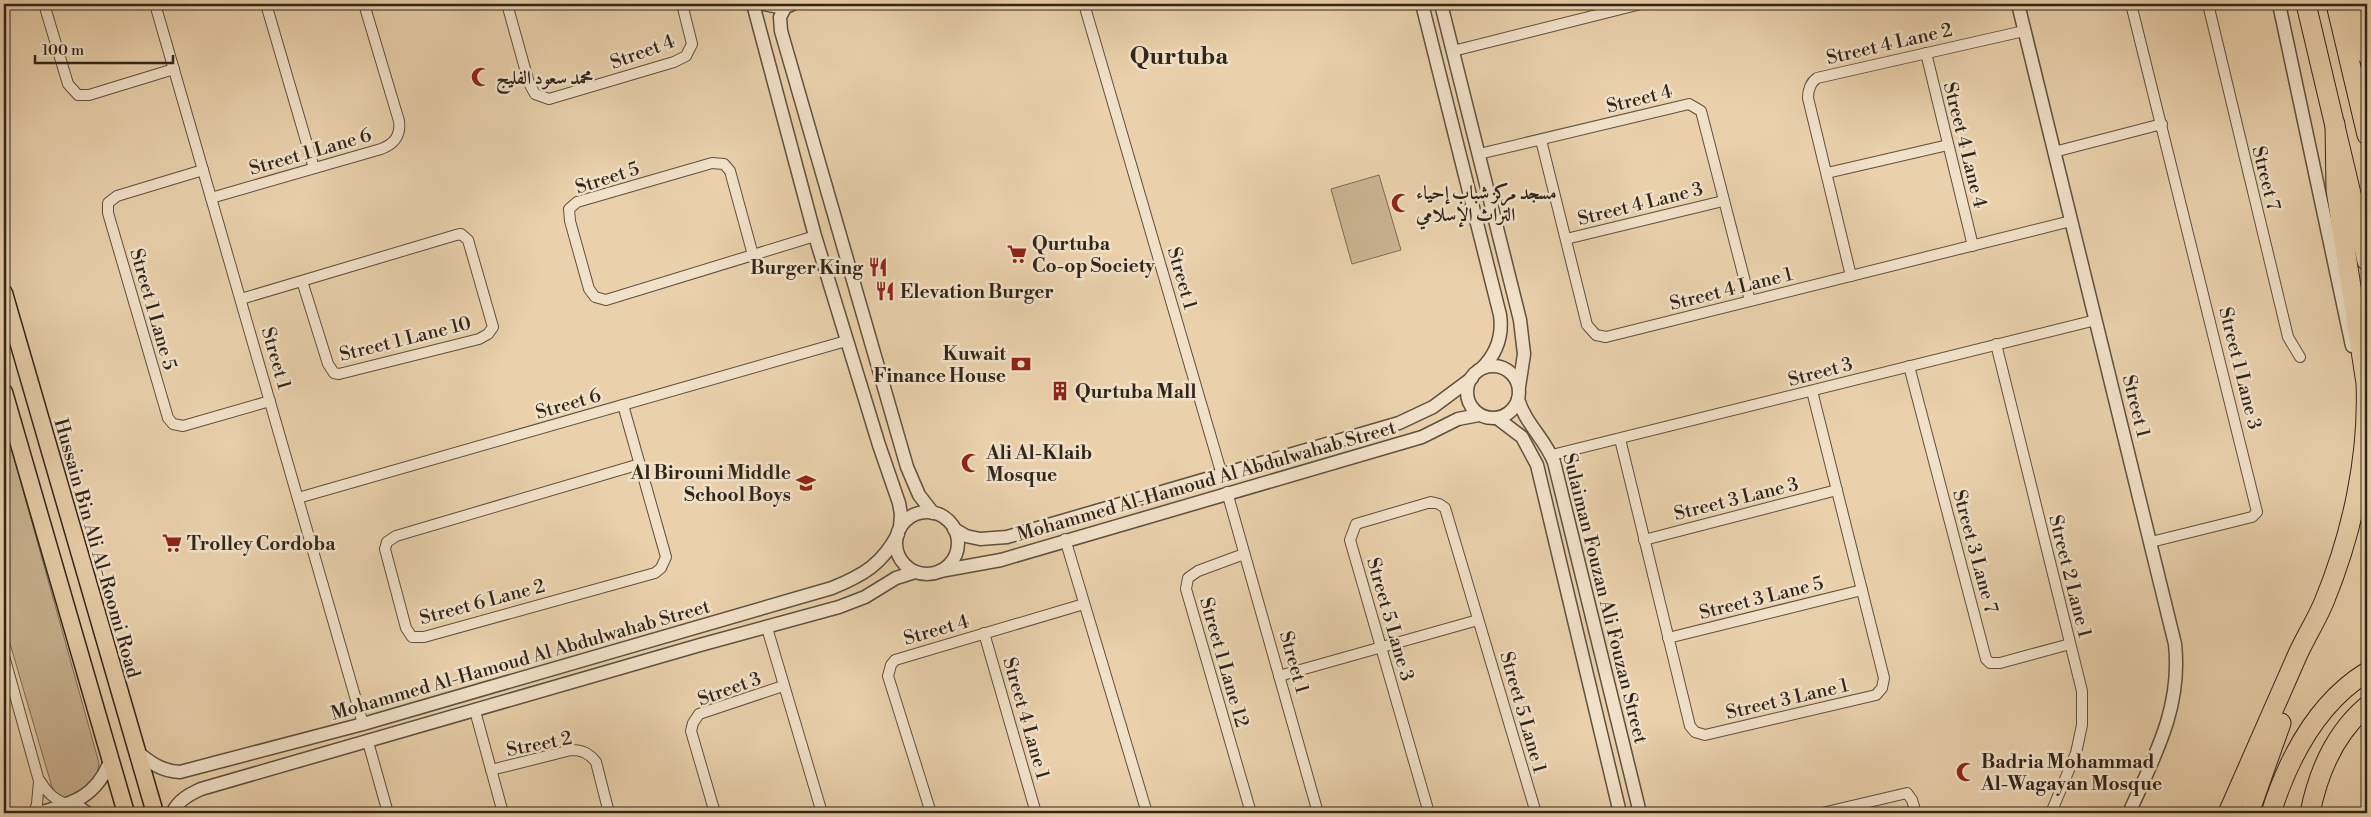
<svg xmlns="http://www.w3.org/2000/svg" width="2371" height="817" font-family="'Libre Bodoni',Amiri,serif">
<rect width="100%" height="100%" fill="#ead1ac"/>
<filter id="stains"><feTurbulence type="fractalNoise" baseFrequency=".004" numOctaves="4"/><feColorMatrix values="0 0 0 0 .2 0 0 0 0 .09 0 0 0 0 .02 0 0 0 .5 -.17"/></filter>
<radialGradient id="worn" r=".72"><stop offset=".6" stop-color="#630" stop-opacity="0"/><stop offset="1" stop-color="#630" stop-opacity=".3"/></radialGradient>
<!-- green -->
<g fill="#cbb493" stroke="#7e6c56">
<path d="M1379,175L1401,250L1352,264L1331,189Z"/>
<path d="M4,422L99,763L97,775L72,801L55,794L52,787L4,623Z"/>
</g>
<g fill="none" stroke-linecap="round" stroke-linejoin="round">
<defs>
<g id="minor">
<path d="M44,4L68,84L78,95H89L174,69"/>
<path d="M155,4L363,724"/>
<path d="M266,4L314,168"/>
<path d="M507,4L529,83L535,94L549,99L674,62L686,56L692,44L682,4"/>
<path d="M1084,4L1222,475"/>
<path d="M2131,4L2257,512L2252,517L2151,542"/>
<path d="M2208,4L2288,337L2300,357"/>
<path d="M1453,51L1641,4"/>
<path d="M1926,53L1973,246"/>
<path d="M1541,140L1587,325L1596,335L1606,337L2071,221"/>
<path d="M2054,152L2162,124"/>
<path d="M1479,154L1689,104L1701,111L1750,301"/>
<path d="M203,170L117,196L108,203V213L168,418L173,424L183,426L270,401"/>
<path d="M1827,173L1948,145"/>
<path d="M211,198L381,149C394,144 401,136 399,121L364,4"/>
<path d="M1566,239L1723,201"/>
<path d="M753,255L730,171L724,164L712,163L577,202L569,209L570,221L589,289L595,297L606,300L815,236"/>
<path d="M1851,276L1808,98C1808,90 1810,83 1817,78L2024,31"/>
<path d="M241,299L456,235L461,234L468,240L493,327L488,334L479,339L339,374L334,373L328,364L302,281"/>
<path d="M1996,344L2082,691V725L2076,753L2051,813"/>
<path d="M1909,366L1986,659L1990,663H2000L2070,644"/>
<path d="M623,405L666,557L661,568L655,573L424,637H412L406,628L385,549L387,542L396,536L640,464"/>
<path d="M1620,439L1690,726L1695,732L1705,735L1876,695L1882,688L1884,678L1812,391"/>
<path d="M1552,455L2096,320"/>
<path d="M1227,492L1318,813"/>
<path d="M298,498L846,341"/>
<path d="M1065,539L1147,813"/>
<path d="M1644,540L1837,490"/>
<path d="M1244,554L1198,571L1188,578L1186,589L1251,813"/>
<path d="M767,628L822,813"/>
<path d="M984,633L1036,813"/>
<path d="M1668,638L1862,590"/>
<path d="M4,656L39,781L37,804L34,813"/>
<path d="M1279,676L1478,620"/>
<path d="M475,711L503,813"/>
<path d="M368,742L388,813"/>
<path d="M491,770L571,750C582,750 589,753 596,762L609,813"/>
<path d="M40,781C48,794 55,800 69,805"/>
<path d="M715,813L691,731L693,723L699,714L783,686"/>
<path d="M931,813L888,676L891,665L895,660L1084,604"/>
<path d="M1429,813L1350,540L1356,524L1431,502L1439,504L1445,508L1536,813"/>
<path d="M1822,813L1907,793L1912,800L1916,813"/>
</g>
<g id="tertiary">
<path d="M753,4L815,236L879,445L899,503L901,514L900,528"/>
<path d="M764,4L779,7L791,5"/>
<path d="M1422,4L1500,315C1503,336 1497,353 1482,368"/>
<path d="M1441,4L1520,320L1524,354L1519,387"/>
<path d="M2018,4L2175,644C2182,708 2154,757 2129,813"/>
<path d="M2279,4L2352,346"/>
<path d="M786,6L780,17L781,31L907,467L919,495L933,513"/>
<circle cx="1493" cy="392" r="26"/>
<path d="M1518,399C1525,423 1545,439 1554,462L1640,813"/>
<path d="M1497,418L1522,437L1537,465L1620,813"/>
<circle cx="927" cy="543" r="31"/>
<path d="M954,529L966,536L980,539L1007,537L1399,423L1433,407L1472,378"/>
<path d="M940,571L1001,560L1422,437L1458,419L1479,415"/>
<path d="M136,751C151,763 161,771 180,772L363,724L832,588C864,575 882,564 898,534"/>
<path d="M69,805L77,806L87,813"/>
<path d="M39,813C75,803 97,796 111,759"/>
<path d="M172,813C179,800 188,795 201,789L700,645L839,607L865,597L896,578L915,572"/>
</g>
<g id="trunk">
<path d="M4,293L155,813"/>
<path d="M4,392L126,813"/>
</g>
<g id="motorway">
<path d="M2306,4L2367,261"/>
<path d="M2336,4L2367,135"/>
<path d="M2352,4L2367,55"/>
<path d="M2228,813C2251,761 2274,709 2297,656C2305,638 2316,621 2324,602C2352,534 2369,457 2366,383L2336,190L2335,124"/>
<path d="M2249,813L2281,723"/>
<path d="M2271,813C2288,759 2317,703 2367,672"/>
<path d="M2310,813C2318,773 2335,733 2367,706"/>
</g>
</defs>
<!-- minor casing -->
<use href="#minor" stroke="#5f503e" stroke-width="12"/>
<!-- tertiary casing -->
<use href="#tertiary" stroke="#5f503e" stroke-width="15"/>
<!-- trunk casing -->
<use href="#trunk" stroke="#31251a" stroke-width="19"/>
<!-- motorway casing -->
<use href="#motorway" stroke="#31251a" stroke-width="21"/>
<!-- minor -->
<use href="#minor" stroke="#f1e1c9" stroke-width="10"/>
<!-- tertiary -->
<use href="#tertiary" stroke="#f1e1c9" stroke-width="12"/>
<!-- trunk -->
<use href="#trunk" stroke="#ead1ac" stroke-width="16"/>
<!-- motorway -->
<use href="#motorway" stroke="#ead1ac" stroke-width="19"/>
</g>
<!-- icons -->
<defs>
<symbol id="mosque-bare" viewBox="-9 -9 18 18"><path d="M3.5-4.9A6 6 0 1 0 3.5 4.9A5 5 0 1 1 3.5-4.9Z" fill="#8f2418" stroke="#f1e1c9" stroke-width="2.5" paint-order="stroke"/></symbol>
<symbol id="supermarket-bare" viewBox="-9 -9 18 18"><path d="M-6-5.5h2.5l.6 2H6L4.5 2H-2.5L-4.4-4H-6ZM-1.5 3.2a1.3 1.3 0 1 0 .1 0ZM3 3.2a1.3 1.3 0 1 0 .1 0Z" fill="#8f2418" stroke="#f1e1c9" stroke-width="2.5" paint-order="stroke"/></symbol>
<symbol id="restaurant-bare" viewBox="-9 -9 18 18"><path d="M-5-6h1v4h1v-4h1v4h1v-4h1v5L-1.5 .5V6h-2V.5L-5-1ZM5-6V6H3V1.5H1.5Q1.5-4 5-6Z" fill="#8f2418" stroke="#f1e1c9" stroke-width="2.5" paint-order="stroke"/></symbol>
<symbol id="bank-bare" viewBox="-9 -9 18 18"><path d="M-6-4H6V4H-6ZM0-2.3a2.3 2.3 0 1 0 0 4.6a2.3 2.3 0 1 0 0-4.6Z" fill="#8f2418" stroke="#f1e1c9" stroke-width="2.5" paint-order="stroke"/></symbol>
<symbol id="building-bare" viewBox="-9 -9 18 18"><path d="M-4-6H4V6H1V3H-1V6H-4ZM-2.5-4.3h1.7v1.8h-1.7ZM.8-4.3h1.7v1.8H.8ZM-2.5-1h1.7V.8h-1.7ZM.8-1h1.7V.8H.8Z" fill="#8f2418" stroke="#f1e1c9" stroke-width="2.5" paint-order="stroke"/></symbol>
<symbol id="school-bare" viewBox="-9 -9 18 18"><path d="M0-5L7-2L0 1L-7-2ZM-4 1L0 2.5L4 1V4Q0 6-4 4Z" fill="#8f2418" stroke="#f1e1c9" stroke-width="2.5" paint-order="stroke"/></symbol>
</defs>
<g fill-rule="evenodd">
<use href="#mosque-bare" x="467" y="63" width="28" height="28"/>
<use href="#mosque-bare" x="1387" y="189" width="28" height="28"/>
<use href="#supermarket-bare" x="1003" y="240" width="28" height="28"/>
<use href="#restaurant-bare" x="864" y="253" width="28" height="28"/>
<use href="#restaurant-bare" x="871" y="277" width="28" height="28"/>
<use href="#bank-bare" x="1007" y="350" width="28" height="28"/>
<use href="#building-bare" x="1046" y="377" width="28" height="28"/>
<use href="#mosque-bare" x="957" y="449" width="28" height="28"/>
<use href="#school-bare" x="792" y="469" width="28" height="28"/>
<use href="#supermarket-bare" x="158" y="529" width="28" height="28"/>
<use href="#mosque-bare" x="1952" y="758" width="28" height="28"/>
</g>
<g text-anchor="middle" stroke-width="5" stroke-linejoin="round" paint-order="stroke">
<!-- street labels -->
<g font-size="19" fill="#31251a" stroke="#f1e1c9">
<text transform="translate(1889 43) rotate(-13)" y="7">Street 4 Lane 2</text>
<text transform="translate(642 51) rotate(-20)" y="7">Street 4</text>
<text transform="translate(1639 98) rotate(-14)" y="7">Street 4</text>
<text transform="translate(1966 145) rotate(76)" y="7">Street 4 Lane 4</text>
<text transform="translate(310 151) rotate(-16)" y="7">Street 1 Lane 6</text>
<text transform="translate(607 177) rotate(-18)" y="7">Street 5</text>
<text transform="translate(2267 178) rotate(76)" y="7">Street 7</text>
<text transform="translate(1640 203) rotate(-14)" y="7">Street 4 Lane 3</text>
<text transform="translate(1183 278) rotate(74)" y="7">Street 1</text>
<text transform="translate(1731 288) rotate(-14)" y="7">Street 4 Lane 1</text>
<text transform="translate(154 309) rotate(74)" y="7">Street 1 Lane 5</text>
<text transform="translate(405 338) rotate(-14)" y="7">Street 1 Lane 10</text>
<text transform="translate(277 358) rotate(74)" y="7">Street 1</text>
<text transform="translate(2241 368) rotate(76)" y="7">Street 1 Lane 3</text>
<text transform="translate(1820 371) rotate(-15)" y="7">Street 3</text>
<text transform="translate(568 403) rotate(-16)" y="7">Street 6</text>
<text transform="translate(2137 406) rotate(76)" y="7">Street 1</text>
<text transform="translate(1206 480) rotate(-16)" y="7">Mohammed Al-Hamoud Al Abdulwahab Street</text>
<text transform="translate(1736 498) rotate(-14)" y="7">Street 3 Lane 3</text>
<text transform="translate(98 548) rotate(74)" y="7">Hussain Bin Ali Al-Roomi Road</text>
<text transform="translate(1976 551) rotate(75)" y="7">Street 3 Lane 7</text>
<text transform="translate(2071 576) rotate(76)" y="7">Street 2 Lane 1</text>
<text transform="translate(1761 597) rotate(-14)" y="7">Street 3 Lane 5</text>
<text transform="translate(1606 598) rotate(76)" y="7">Sulaiman Fouzan Ali Fouzan Street</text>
<text transform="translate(482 601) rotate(-15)" y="7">Street 6 Lane 2</text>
<text transform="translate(1391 619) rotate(74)" y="7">Street 5 Lane 3</text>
<text transform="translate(936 629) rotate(-16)" y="7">Street 4</text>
<text transform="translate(520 659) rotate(-16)" y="7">Mohammed Al-Hamoud Al Abdulwahab Street</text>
<text transform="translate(1225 662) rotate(74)" y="7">Street 1 Lane 12</text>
<text transform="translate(1295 662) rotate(74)" y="7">Street 1</text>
<text transform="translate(729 688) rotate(-20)" y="7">Street 3</text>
<text transform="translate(1787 698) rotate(-13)" y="7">Street 3 Lane 1</text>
<text transform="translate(1524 712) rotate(74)" y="7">Street 5 Lane 1</text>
<text transform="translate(1027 718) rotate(74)" y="7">Street 4 Lane 1</text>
<text transform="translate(539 743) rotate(-11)" y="7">Street 2</text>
</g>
<!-- poi labels -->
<g font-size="19" font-weight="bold" fill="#31251a" stroke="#f1e1c9" text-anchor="start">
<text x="496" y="84">محمد سعود الفليج</text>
<text x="1416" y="199">مسجد مركز شباب إحياء<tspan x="1416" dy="22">التراث الإسلامي</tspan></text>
<text x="1032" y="250">Qurtuba<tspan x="1032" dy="22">Co-op Society</tspan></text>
<text x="863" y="274" text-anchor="end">Burger King</text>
<text x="900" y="298">Elevation Burger</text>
<text x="1006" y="360" text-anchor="end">Kuwait<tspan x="1006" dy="22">Finance House</tspan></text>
<text x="1075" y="398">Qurtuba Mall</text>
<text x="986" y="459">Ali Al-Klaib<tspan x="986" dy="22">Mosque</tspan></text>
<text x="791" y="479" text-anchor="end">Al Birouni Middle<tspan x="791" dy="22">School Boys</tspan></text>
<text x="187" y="550">Trolley Cordoba</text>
<text x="1981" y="768">Badria Mohammad<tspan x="1981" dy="22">Al-Wagayan Mosque</tspan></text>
</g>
<!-- district labels -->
<g font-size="24" font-weight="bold" fill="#31251a" stroke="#f1e1c9">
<text x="1179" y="64">Qurtuba</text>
</g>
</g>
<!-- margin -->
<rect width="2371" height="817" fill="none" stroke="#ead1ac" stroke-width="20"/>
<rect x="5" y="5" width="2361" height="807" fill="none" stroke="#31251a" stroke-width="2.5"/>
<rect x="10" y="10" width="2351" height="797" fill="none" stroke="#31251a"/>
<!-- scale -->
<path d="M35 55v8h138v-8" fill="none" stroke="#31251a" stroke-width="2.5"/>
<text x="42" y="55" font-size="15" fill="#31251a" stroke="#f1e1c9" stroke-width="4" paint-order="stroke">100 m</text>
<rect width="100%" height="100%" filter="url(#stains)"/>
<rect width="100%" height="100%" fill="url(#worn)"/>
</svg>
